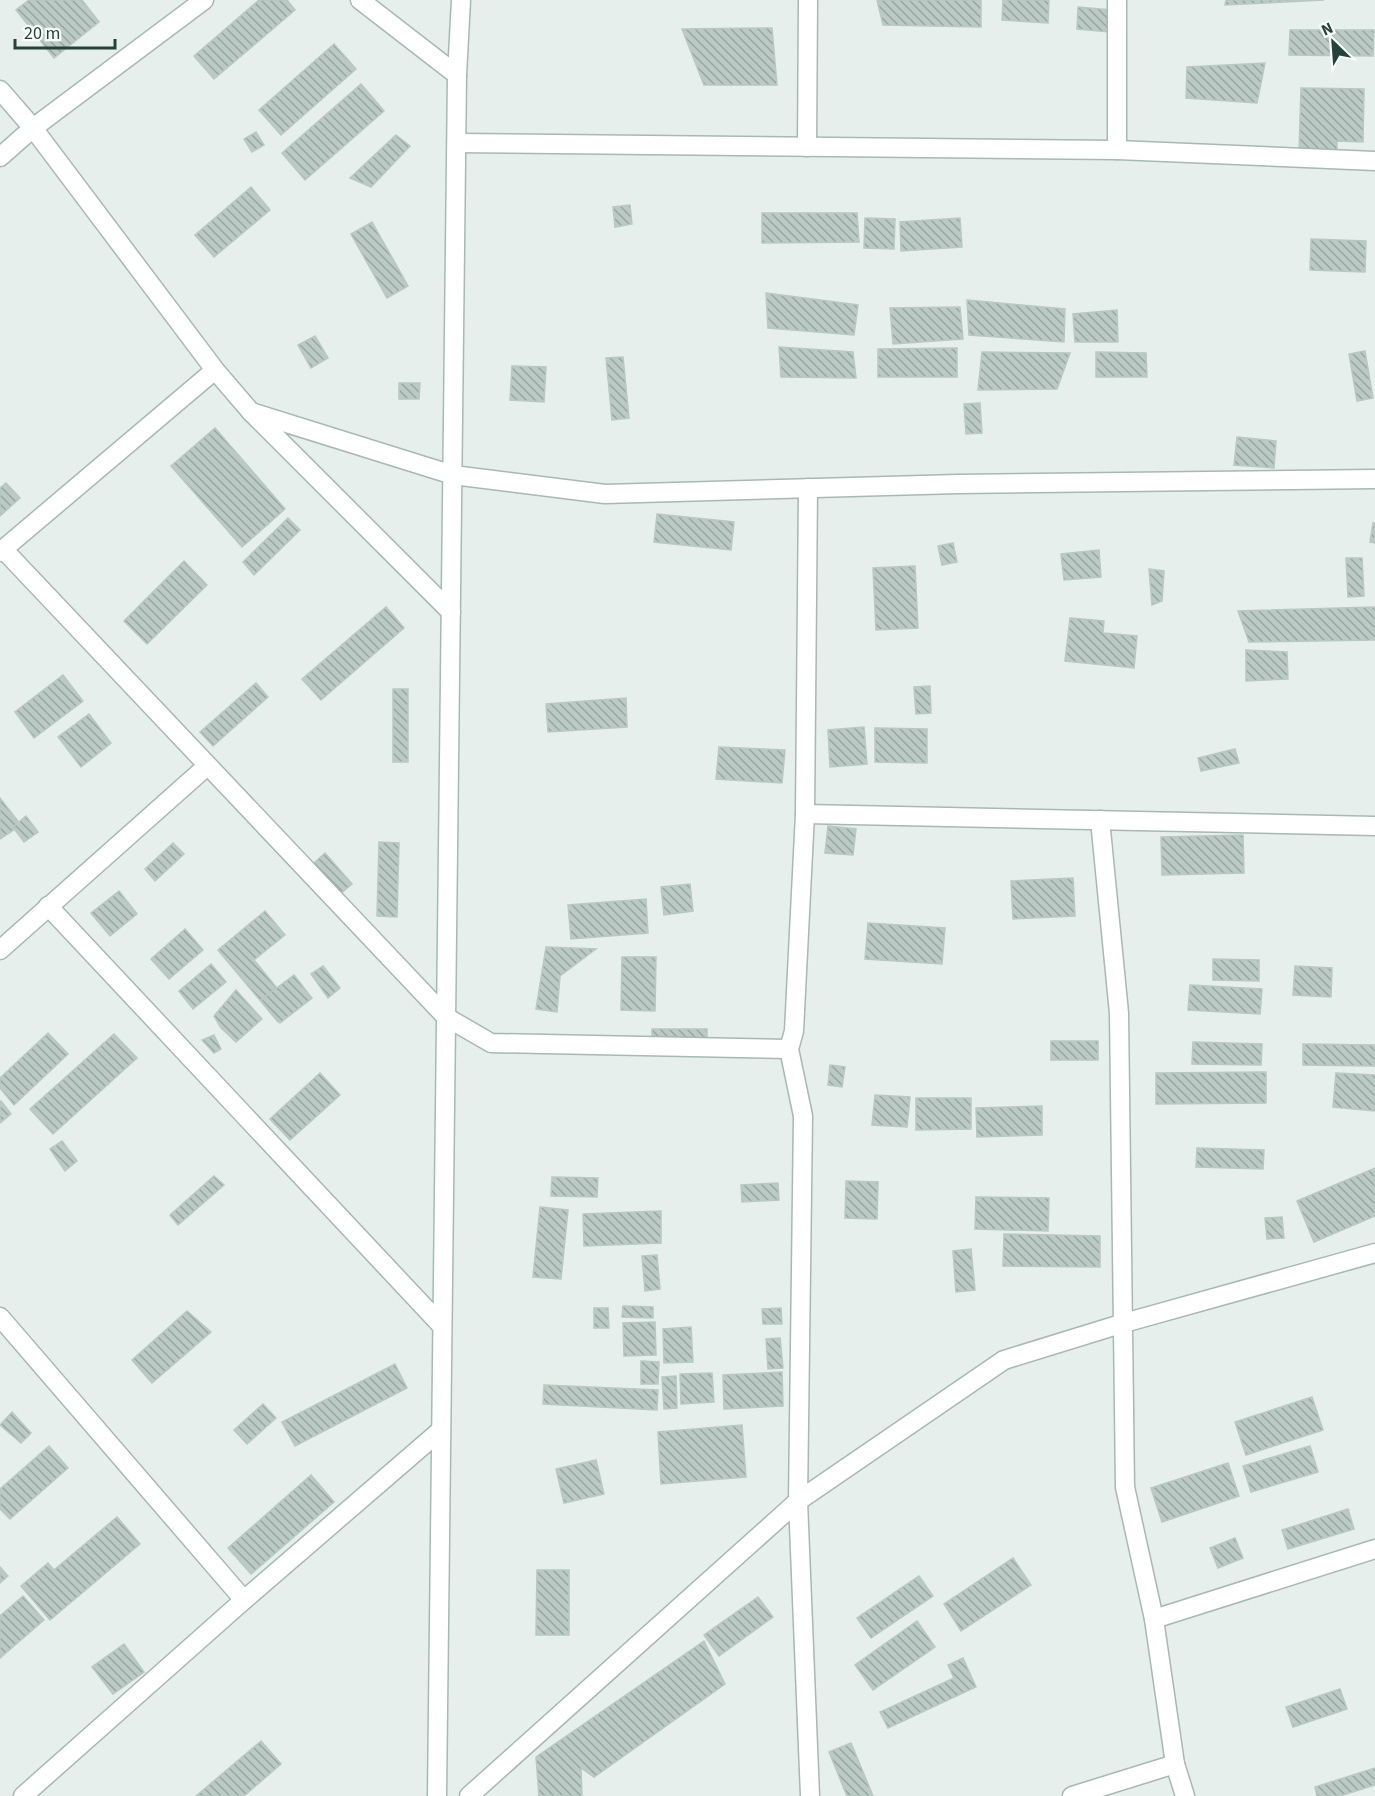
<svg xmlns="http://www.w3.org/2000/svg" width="1375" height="1796" font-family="'Source Sans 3',sans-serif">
<defs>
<pattern id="building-back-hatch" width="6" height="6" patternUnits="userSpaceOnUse" patternTransform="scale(1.5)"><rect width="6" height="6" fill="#bbcac4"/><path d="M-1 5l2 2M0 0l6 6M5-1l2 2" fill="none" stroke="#98a6a0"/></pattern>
</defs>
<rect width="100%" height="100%" fill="#e6efeb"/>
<!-- building -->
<g fill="url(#building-back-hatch)" stroke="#b8c9c2" stroke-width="1.5">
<path d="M29,0H82L99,22L54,58L16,10Z"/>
<path d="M259,0H287L295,10L214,79L194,56Z"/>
<path d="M877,0H981V27L883,25Z"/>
<path d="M1003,0H1049L1048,23L1002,20Z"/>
<path d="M1226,0H1324L1225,5Z"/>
<path d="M1078,7L1111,10L1109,32L1077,29Z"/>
<path d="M772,28L777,85H704L682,29Z"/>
<path d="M1290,30H1374L1373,56L1289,55Z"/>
<path d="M334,44L356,69L281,135L259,110Z"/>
<path d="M1265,63L1257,103L1186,98L1187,67Z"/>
<path d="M361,84L384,111L305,180L282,153Z"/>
<path d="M1301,88L1364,89L1363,142L1337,141V155L1299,154Z"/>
<path d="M256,132L264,145L252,152L244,139Z"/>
<path d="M396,135L410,146L371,187L350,178Z"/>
<path d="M251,187L270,210L214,257L195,235Z"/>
<path d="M630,205L632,224L615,227L613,207Z"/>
<path d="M762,213H857L859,242L762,243Z"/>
<path d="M865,218L895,219L894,249L864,248Z"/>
<path d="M960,218L962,247L901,251L900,222Z"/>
<path d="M372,222L408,286L387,298L351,234Z"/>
<path d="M1311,239L1366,241L1365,272L1310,270Z"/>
<path d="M766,293L858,305L854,335L768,328Z"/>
<path d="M967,300L1065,309L1064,342L969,335Z"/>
<path d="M960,307L963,339L893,344L890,308Z"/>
<path d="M1117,310L1118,342H1075L1073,314Z"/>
<path d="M315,336L328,358L311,368L298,345Z"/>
<path d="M779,347L853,352L856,378L781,377Z"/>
<path d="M957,348V377H878V349Z"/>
<path d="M1365,351L1373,398L1357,401L1349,354Z"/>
<path d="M982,352L1070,353L1057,389L978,390Z"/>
<path d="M1096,352L1146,353L1147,377H1096Z"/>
<path d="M623,357L629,418L612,420L606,358Z"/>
<path d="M512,366L546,367L544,402L510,400Z"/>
<path d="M399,383H420L419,399H399Z"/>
<path d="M980,403L982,433L966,434L964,404Z"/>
<path d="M215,428L285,509L242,547L171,466Z"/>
<path d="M1237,437L1276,441L1274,468L1234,465Z"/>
<path d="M6,483L20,498L0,516V488Z"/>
<path d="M657,514L734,522L731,550L654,542Z"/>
<path d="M288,518L300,530L254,575L243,562Z"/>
<path d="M1373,523H1375V543L1370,542Z"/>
<path d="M953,543L957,562L942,565L938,546Z"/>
<path d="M1099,550L1101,577L1064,580L1061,554Z"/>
<path d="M1346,558H1362L1364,596L1348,597Z"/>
<path d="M184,561L207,585L147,644L124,621Z"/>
<path d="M915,566L918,628L876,630L873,568Z"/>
<path d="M1149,569L1164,571L1162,601L1152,605Z"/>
<path d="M386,607L404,628L321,700L302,679Z"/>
<path d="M1375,607V640L1249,642L1238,611Z"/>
<path d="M1070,618L1104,621L1103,633L1137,636L1134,668L1065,661Z"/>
<path d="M1246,650L1287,652L1288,679L1246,681Z"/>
<path d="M63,675L83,701L34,738L15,712Z"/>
<path d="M256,683L268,697L213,746L200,732Z"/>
<path d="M930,686L931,713L916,714L914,687Z"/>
<rect x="393" y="689" width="15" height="73"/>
<path d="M626,698L627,727L548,732L546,704Z"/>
<path d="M89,714L111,743L81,767L58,737Z"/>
<path d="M864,727L867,764L830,767L828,730Z"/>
<path d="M875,728L927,729V763L875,762Z"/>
<path d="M719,747L785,750L782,783L716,779Z"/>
<path d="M1235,749L1239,763L1201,771L1198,758Z"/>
<path d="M0,798L21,825L0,839Z"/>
<path d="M26,816L38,832L24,842L13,827Z"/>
<path d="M828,826L856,829L853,855L825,853Z"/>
<path d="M1243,835L1244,873L1162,875L1161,837Z"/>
<path d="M379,842L399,843L397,917L377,916Z"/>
<path d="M173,843L184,854L155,881L145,869Z"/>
<path d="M325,853L352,884L339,895L313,864Z"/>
<path d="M1073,878L1075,916L1013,919L1011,881Z"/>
<path d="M690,884L693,911L664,915L661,887Z"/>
<path d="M119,891L137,914L110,936L91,913Z"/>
<path d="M646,899L648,933L571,939L568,905Z"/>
<path d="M265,911L285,935L254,960L294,1009L278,1022L218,950Z"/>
<path d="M868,923L945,928L942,964L865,959Z"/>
<path d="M185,929L203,950L169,979L151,959Z"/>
<path d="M546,947L596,949L560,976L557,1012L536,1009Z"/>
<path d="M622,957H656L655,1011L621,1010Z"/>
<path d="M1213,959L1259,960V981L1213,980Z"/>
<path d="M211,964L226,982L193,1009L179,991Z"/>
<path d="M323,966L340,988L328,998L311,974Z"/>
<path d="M1295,966L1332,968L1331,997L1293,995Z"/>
<path d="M294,975L312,998L280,1023L261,1000Z"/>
<path d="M1190,985L1262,989L1260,1014L1188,1010Z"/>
<path d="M236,990L262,1019L236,1042L221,1028L214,1016Z"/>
<rect x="652" y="1029" width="55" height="14"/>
<path d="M48,1033L68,1054L14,1105L0,1088V1078Z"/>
<path d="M114,1034L137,1058L53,1134L30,1109Z"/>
<path d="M214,1035L221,1049L214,1053L202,1040Z"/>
<rect x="1051" y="1041" width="47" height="19"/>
<path d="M1193,1042L1262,1044L1261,1065L1192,1064Z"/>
<path d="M1303,1044L1375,1045V1066L1303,1065Z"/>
<path d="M830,1065L845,1067L842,1087L828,1085Z"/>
<path d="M1266,1072V1103L1156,1104V1073Z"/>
<path d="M320,1073L340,1095L290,1140L270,1119Z"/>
<path d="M1336,1073L1375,1075V1111L1333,1107Z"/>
<path d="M875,1095L910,1097L907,1127L872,1125Z"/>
<path d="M916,1098H971V1129L916,1130Z"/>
<path d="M1,1101L11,1114L0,1123V1102Z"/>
<path d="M1042,1106V1135L977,1137L976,1108Z"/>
<path d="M62,1141L77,1161L65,1171L50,1149Z"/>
<path d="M1197,1148L1264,1150L1263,1169L1196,1167Z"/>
<path d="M1375,1168V1216L1314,1242L1297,1201Z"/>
<path d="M214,1176L224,1185L178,1225L170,1215Z"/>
<path d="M552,1177L598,1178L597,1197L551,1196Z"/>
<path d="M846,1181L878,1182L877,1219L845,1218Z"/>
<path d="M778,1183L779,1200L742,1202L741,1185Z"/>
<path d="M976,1197L1049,1198L1048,1231L975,1229Z"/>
<path d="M540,1207L568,1210L561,1279L533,1277Z"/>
<path d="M661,1211V1243L584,1246L583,1214Z"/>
<path d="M1282,1217L1284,1238L1267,1239L1265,1218Z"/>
<path d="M1004,1234L1100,1236V1267L1003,1266Z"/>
<path d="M971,1249L975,1290L956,1292L953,1251Z"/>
<path d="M657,1255L660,1289L645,1291L642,1256Z"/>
<path d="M623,1306L653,1307V1318L622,1317Z"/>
<path d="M594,1308H608L609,1328H594Z"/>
<path d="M781,1308L782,1324H763L762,1309Z"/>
<path d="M187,1311L211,1332L152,1383L132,1360Z"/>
<path d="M655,1322L656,1355L624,1356L623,1323Z"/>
<path d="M691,1327L693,1362L664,1363L663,1329Z"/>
<path d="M780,1338L783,1368L768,1369L766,1339Z"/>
<path d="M641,1361L659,1362L658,1384H641Z"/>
<path d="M395,1364L407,1388L295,1446L282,1422Z"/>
<path d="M782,1372L783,1406L724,1409L723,1375Z"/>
<path d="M712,1373L714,1402L681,1404L680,1374Z"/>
<path d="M676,1376L677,1408L664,1409L662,1377Z"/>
<path d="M544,1385L658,1390L657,1410L543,1404Z"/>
<path d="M1312,1397L1323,1430L1246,1455L1235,1422Z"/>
<path d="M263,1404L276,1418L247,1444L234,1430Z"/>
<path d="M12,1412L31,1433L21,1443L0,1425Z"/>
<path d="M742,1425L746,1477L661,1484L658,1432Z"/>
<path d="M49,1446L68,1468L10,1519L0,1509V1489Z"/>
<path d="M1310,1446L1318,1472L1251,1492L1243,1466Z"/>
<path d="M596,1460L604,1494L564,1503L556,1469Z"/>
<path d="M1228,1463L1239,1496L1162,1522L1151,1488Z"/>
<path d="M311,1475L334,1502L251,1574L228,1548Z"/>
<path d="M1348,1509L1354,1529L1288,1549L1282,1530Z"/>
<path d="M117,1517L140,1544L50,1620L21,1586L48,1563L54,1570Z"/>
<path d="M1235,1538L1243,1558L1218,1568L1210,1548Z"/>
<path d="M1013,1558L1031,1585L961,1631L944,1604Z"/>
<path d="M0,1567L8,1576L0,1583Z"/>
<path d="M537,1570H569V1635H536Z"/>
<path d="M919,1576L933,1596L871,1638L857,1618Z"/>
<path d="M23,1596L44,1620L0,1658V1616Z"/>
<path d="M758,1597L773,1617L719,1656L704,1635Z"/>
<path d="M917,1621L935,1647L873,1690L855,1665Z"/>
<path d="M704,1641L725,1684L594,1777L581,1768L582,1796H539L536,1757Z"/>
<path d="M124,1644L144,1672L113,1694L92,1667Z"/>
<path d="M963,1658L976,1687L888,1728L880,1712L954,1678L948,1665Z"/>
<path d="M1340,1689L1347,1709L1293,1727L1286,1707Z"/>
<path d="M261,1741L281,1764L244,1796H196Z"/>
<path d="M851,1743L873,1796H847L829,1752Z"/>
<path d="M1375,1768V1785L1340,1796H1317L1315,1787Z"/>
</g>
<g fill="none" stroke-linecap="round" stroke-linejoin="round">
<defs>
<g id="street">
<path d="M360,0L457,75"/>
<path d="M0,90L33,128L215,370L251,412L451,612"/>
<path d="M457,143L1117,150L1375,161"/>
<path d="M807,147L808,0"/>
<path d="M1117,150V0"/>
<path d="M0,157L33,128L204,0"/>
<path d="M251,412L453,475L605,494L958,484L1375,479"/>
<path d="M808,488L805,814L794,1031L789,1049L803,1116L798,1501L810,1796"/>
<path d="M3,549L446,1017L491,1043L789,1049"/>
<path d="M0,552L215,370"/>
<path d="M805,814L1375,826"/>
<path d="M1100,820L1119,1013L1125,1487L1154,1619L1175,1764L1185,1796"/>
<path d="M48,906L442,1326"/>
<path d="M0,950L207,766"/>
<path d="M0,1317L244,1600"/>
<path d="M1154,1619L1375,1549"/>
<path d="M23,1796L244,1600L441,1430"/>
<path d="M469,1796L798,1501L1004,1360L1124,1323L1375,1253"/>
<path d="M1072,1796L1175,1764"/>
</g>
<path id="secondary" d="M437,1796L457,75L461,0"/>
</defs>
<!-- street casing -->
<use href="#street" stroke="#a8b8b2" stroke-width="21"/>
<!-- secondary casing -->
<use href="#secondary" stroke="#a4bbb3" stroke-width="21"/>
<!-- street -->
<use href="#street" stroke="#fff" stroke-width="18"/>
<!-- secondary -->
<use href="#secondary" stroke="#fff" stroke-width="18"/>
</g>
<!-- north arrow -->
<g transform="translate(1333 42) rotate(335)" stroke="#f7fbf9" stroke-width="4.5" paint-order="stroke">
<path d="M0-4.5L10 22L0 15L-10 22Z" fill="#24423a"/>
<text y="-9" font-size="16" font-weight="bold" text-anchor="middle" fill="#24423a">N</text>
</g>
<!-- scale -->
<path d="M15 39v9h100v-9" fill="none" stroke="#24423a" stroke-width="3"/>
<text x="24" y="39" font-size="18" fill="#24423a" stroke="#f7fbf9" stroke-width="4.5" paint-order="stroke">20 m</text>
</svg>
